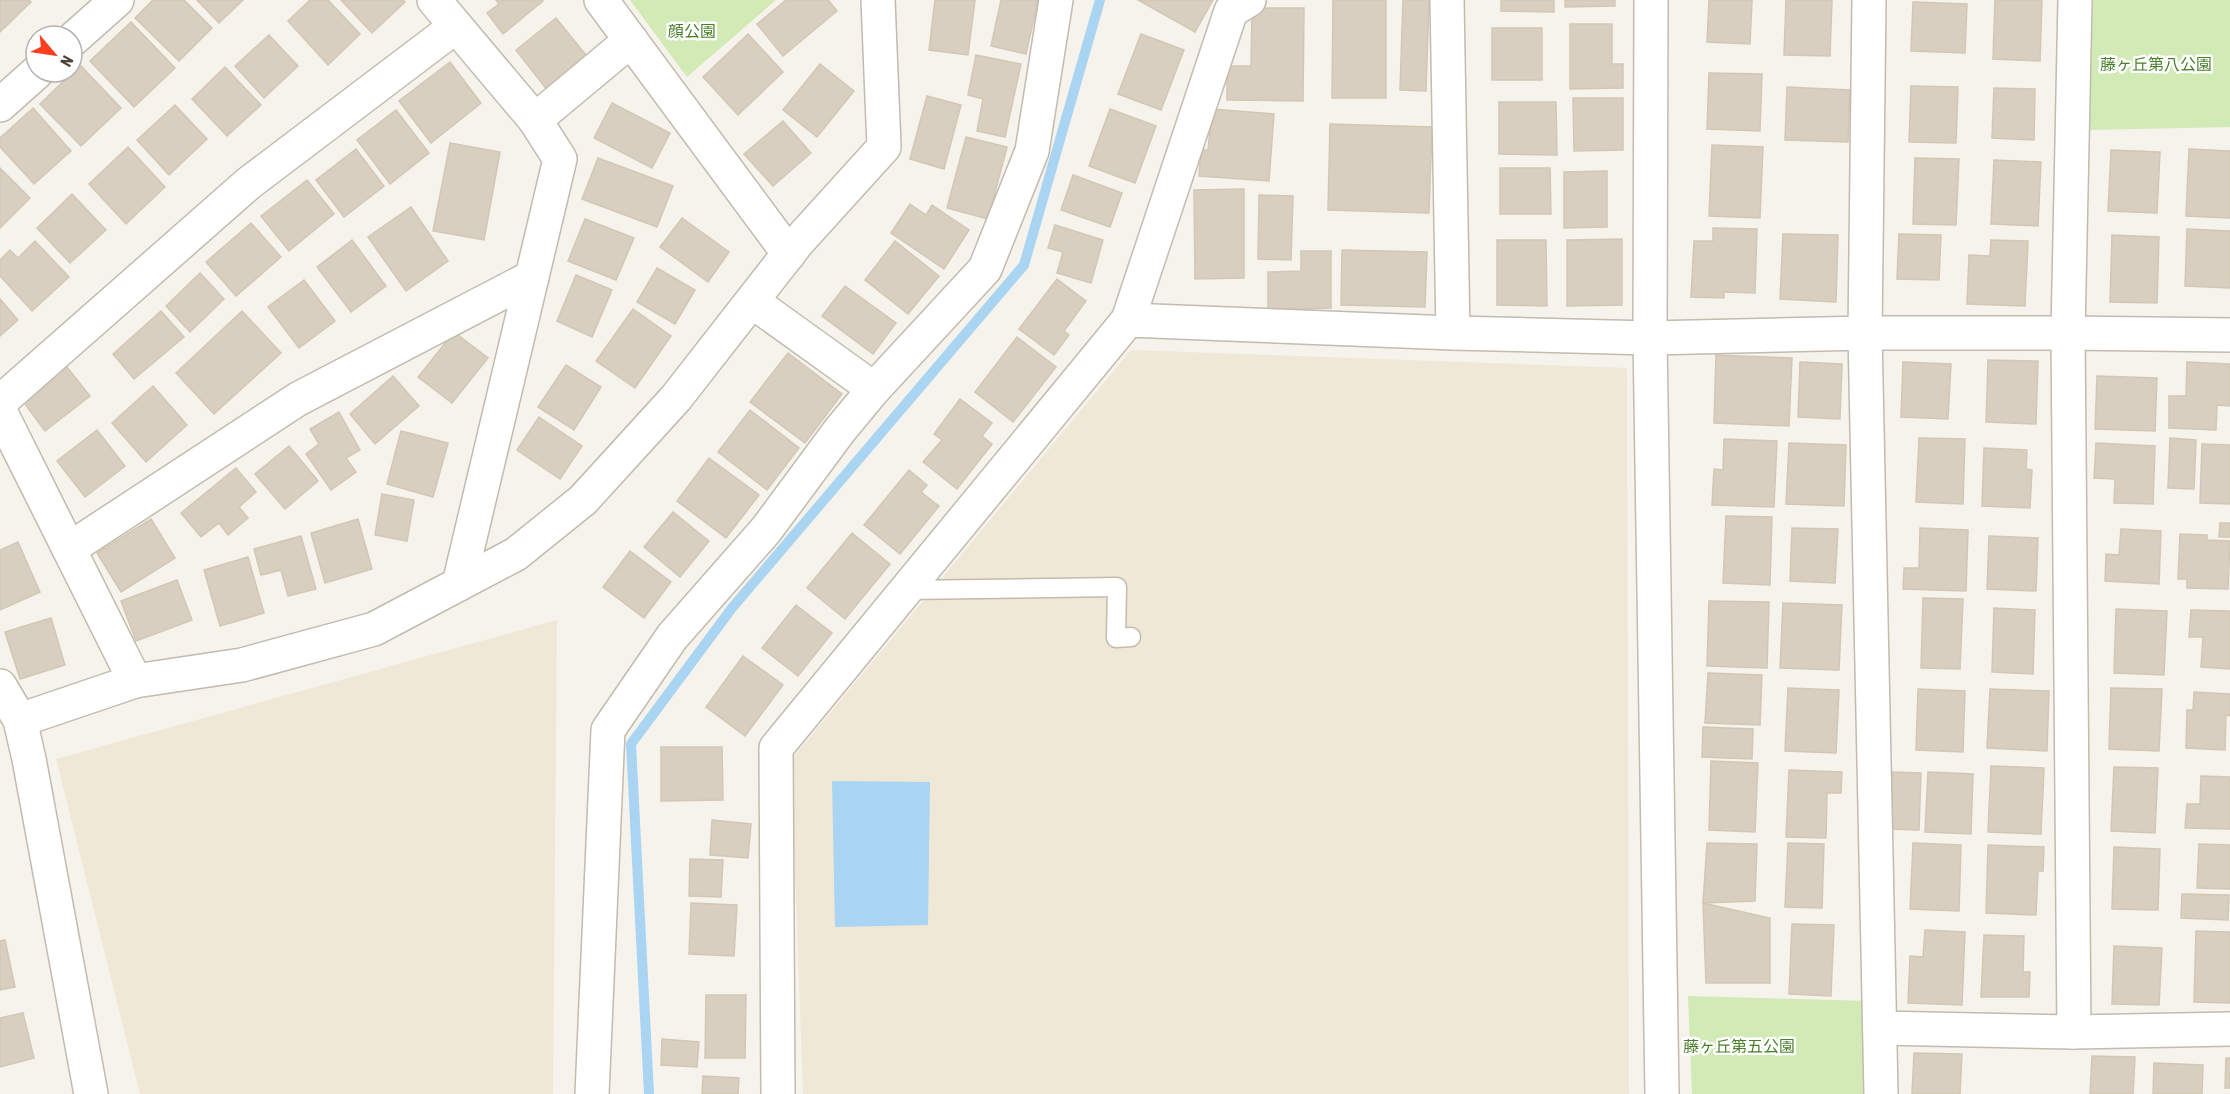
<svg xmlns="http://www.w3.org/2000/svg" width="2230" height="1094" font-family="'Asap Condensed','Noto Sans JP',sans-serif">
<rect width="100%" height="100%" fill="#f6f3ec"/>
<!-- education -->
<g fill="#efe8d6">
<path d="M1131,350L1627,368L1629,1094H803L791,760Z"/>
<path d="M557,620L553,1094H140L56,759Z"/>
</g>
<!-- green -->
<g fill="#d2eab5">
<path d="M630,0H776L687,77Z"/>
<path d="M2093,0H2230V127L2089,130Z"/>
<path d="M1688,996L1871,1001V1094H1692Z"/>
</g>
<!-- water -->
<path fill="#a9d4f2" d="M832,781L930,782L928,925L835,927Z"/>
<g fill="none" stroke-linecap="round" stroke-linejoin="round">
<!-- stream -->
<path stroke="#a9d4f2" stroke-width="10" d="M649,1094L631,744L732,608L1024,265L1100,0"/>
</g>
<!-- building -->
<g fill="#d8cfc1" stroke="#d3c7b4" stroke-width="1.5">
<path d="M0,0H29L31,2L0,32Z"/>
<path d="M153,0H184L212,28L179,61L135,18Z"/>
<path d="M197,0H243L219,23Z"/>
<path d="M310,0H328L360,34L328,65L288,21Z"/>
<path d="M341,0H403L405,2L372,33Z"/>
<path d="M496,0H542L543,1L503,34L487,13L499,4Z"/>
<path d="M786,0H828L837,11L783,56L757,24Z"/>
<path d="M935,0H975L968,55L929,50Z"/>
<path d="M1001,0H1038L1026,54L991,46Z"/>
<path d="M1138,0H1213L1195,32Z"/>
<path d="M1333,0H1386V98H1332Z"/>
<path d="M1403,0H1429L1426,91L1400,90Z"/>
<path d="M1501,0H1554V12L1501,11Z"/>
<path d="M1565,0H1615V6L1565,7Z"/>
<path d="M1709,0H1752L1750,44L1707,42Z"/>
<path d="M1786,0H1832L1830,56L1784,55Z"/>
<path d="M1995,0H2042L2040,61L1993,59Z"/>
<path d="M1913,2L1967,4L1965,53L1911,51Z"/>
<path d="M1252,8H1304L1303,101L1227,100V66H1251Z"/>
<path d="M556,18L589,59L548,91L516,50Z"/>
<path d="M131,22L175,68L134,107L90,61Z"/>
<path d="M1570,24H1612V64H1623V88L1570,89Z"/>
<rect x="1492" y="28" width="50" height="52"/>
<path d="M748,34L783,72L738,115L703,77Z"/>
<path d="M1141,34L1184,50L1161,110L1118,94Z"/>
<path d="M269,35L298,66L264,98L235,66Z"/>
<path d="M976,55L1021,64L1005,137L977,131L983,99L968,95Z"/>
<path d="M450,62L481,103L431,143L399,101Z"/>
<path d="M820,64L854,91L817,137L783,110Z"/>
<path d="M80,65L121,108L81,146L40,104Z"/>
<path d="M225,67L261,105L227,136L192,99Z"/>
<path d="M1709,73L1762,74L1760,131L1707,129Z"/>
<path d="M1911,86L1958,87L1956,143L1909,142Z"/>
<path d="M1787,87L1850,90L1848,142L1785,140Z"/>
<path d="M1994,88L2035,89L2034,140L1992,138Z"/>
<path d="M927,96L961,105L944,169L910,159Z"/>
<path d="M1573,98H1623V150L1574,151Z"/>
<path d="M1499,102H1556L1557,155L1499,154Z"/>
<path d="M612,103L670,133L652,168L594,138Z"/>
<path d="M175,105L207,139L169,175L137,140Z"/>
<path d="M33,108L71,151L34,184L0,147V138Z"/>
<path d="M1110,109L1156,126L1135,183L1089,166Z"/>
<path d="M1212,109L1274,114L1269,181L1199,176L1201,150H1208Z"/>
<path d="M396,110L429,153L390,184L357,140Z"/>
<path d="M783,121L811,153L773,186L744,154Z"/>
<path d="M1330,124L1432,127L1429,213L1328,210Z"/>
<path d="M966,137L1007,147L988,219L947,208Z"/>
<path d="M450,143L500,152L484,240L433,231Z"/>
<path d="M1712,145L1763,147L1760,218L1709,216Z"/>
<path d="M128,147L165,187L126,224L89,184Z"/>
<path d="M356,149L384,186L344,217L316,180Z"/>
<path d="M2189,149L2230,151V218L2186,216Z"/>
<path d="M2111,150L2160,152L2157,213L2108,211Z"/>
<path d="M598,158L673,186L657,227L582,199Z"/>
<path d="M1915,158L1959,159L1956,225L1913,224Z"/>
<path d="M1994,160L2041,162L2038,226L1991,224Z"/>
<path d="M0,168L30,198L0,228Z"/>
<path d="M1500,168H1550L1551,214H1500Z"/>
<path d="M1607,171V227L1564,228V172Z"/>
<path d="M1073,175L1122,193L1110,227L1061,210Z"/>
<path d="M307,180L334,214L289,251L261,216Z"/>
<path d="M1244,189V278L1195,279L1194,190Z"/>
<path d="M72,194L106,230L70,263L37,228Z"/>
<path d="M1259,195L1293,196L1291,260L1258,259Z"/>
<path d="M910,204L926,215L932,205L969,230L944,269L891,233Z"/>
<path d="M411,207L448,261L406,291L368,237Z"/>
<path d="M682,218L729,252L708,282L660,247Z"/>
<path d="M585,219L634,238L616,280L568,261Z"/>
<path d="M251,223L281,257L236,296L206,262Z"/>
<path d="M1055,225L1103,240L1091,283L1057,273L1063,252L1048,248Z"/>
<path d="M1713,228L1757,229L1755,293L1724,292V298L1691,297L1694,241H1713Z"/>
<path d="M2187,229L2230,231V288L2185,286Z"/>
<path d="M1783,234L1838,235L1836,302L1780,299Z"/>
<path d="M1899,234L1941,235L1939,280L1897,279Z"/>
<path d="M2112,235L2159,237L2157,303L2110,302Z"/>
<path d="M1622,239V305L1567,306V240Z"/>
<path d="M352,240L386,286L351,312L317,267Z"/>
<path d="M1497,240H1546L1547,306L1497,305Z"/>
<path d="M1991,240L2028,241L2025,306L1967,304L1969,255L1990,256Z"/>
<path d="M35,241L69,277L32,311L0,276V260L10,250L18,258Z"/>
<path d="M895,241L939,276L908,314L865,280Z"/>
<path d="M1342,250L1427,252L1425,307L1341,305Z"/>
<path d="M1301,251H1331V308L1268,310V272L1301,271Z"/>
<path d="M657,268L695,290L675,324L637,302Z"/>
<path d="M200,273L224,299L190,332L166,306Z"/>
<path d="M576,275L612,290L592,337L557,321Z"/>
<path d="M1057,279L1086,301L1064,331L1069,335L1054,355L1019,329Z"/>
<path d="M304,280L335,321L299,348L268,307Z"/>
<path d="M845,286L896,323L873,354L822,316Z"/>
<path d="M0,299L18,320L0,336Z"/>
<path d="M633,309L671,336L635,388L596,361Z"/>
<path d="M161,311L184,337L134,379L113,354Z"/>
<path d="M242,311L281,353L214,414L176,373Z"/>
<path d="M454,332L488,358L452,403L418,377Z"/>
<path d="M1017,337L1056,367L1013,422L975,392Z"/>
<path d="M788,353L842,394L805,443L750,402Z"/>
<path d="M1716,355L1792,358L1789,426L1714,423Z"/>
<path d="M1988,360L2038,361L2036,424L1986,422Z"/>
<path d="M63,362L90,396L45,431L19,396Z"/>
<path d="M1800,362L1842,364L1840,419L1798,417Z"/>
<path d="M1903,362L1951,364L1948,419L1901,417Z"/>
<path d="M2187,362L2230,364V406L2217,405L2216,430L2169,428V396H2186Z"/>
<path d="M566,365L601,387L574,430L538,407Z"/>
<path d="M393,376L419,406L375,444L350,414Z"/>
<path d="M2097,376L2157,378L2155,431L2095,429Z"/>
<path d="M153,386L187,425L146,462L112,423Z"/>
<path d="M960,399L992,423L982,436L992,444L957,489L923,462L942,440L934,434Z"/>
<path d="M750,410L799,448L767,490L718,452Z"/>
<path d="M339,412L360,450L346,458L356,472L331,490L306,454L319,444L310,429Z"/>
<path d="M539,417L582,446L560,479L517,450Z"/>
<path d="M97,430L125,466L85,497L57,461Z"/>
<path d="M401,431L448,443L433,497L387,484Z"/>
<path d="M1919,438L1965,439L1963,504L1916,502Z"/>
<path d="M2170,438L2196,440L2194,489L2168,488Z"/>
<path d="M1724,439L1777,441L1774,507L1712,505L1714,469L1723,470Z"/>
<path d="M1789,443L1846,445L1844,506L1786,504Z"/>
<path d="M2096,443L2155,446L2153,504L2114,503L2115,479L2094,478Z"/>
<path d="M2202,444L2230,445V504L2200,503Z"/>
<path d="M289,446L318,481L285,509L255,474Z"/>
<path d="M1984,448L2027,450L2026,469L2032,470L2030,508L1982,506Z"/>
<path d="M709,458L759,495L726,538L677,501Z"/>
<path d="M236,468L256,492L239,507L248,518L228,535L219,523L201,537L181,513Z"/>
<path d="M909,470L927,485L921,492L939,506L900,554L864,525Z"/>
<path d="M382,494L414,500L407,541L375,535Z"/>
<path d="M673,512L709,541L680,577L644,547Z"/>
<path d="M1726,516L1772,517L1770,585L1723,583Z"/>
<path d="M151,519L175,558L121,592L97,553Z"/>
<path d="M358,519L372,569L325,583L311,533Z"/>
<path d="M2220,523H2230V537H2219Z"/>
<path d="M1792,528L1838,529L1835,583L1790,581Z"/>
<path d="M1920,528L1968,530L1966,591L1903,589L1904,568H1919Z"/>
<path d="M2121,529L2161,531L2159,584L2105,581L2106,554L2119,555Z"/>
<path d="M852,533L890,564L845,619L807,588Z"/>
<path d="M2180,534L2207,535V540L2230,541L2228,589L2187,588V579H2178Z"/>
<path d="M301,536L316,589L288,596L281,570L261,575L254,549Z"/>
<path d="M1989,536L2038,538L2036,591L1987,589Z"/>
<path d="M18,542L40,592L0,610V550Z"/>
<path d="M630,551L671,582L644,618L603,587Z"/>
<path d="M248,557L264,613L220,626L204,570Z"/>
<path d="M177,580L192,620L136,641L121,601Z"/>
<path d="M1923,598L1963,599L1960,669L1921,668Z"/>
<path d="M1709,601L1769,602L1767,668L1707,666Z"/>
<path d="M1783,603L1842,605L1839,670L1780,668Z"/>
<path d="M796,605L832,633L798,676L762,648Z"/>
<path d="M1994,608L2035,610L2033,674L1992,672Z"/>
<path d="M2116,609L2167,611L2164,675L2114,673Z"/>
<path d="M2191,610L2230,611V669L2201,667L2203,637H2189Z"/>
<path d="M51,618L65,665L20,679L5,632Z"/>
<path d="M743,656L783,685L745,736L706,707Z"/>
<path d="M1708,673L1762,675L1760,725L1705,723Z"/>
<path d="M1788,688L1839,690L1836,753L1785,751Z"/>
<path d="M2111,688L2162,689L2159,751L2109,749Z"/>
<path d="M1918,689L1965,691L1963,752L1916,750Z"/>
<path d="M1990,689L2049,691L2047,751L1987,748Z"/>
<path d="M2194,692L2230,694V716L2226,715L2225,750L2186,748L2187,710H2193Z"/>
<path d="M1703,727L1753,729L1752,759L1702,757Z"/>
<path d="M661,747H722L723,800L661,801Z"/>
<path d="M1711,761L1758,763L1755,832L1709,830Z"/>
<path d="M1991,766L2044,768L2041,834L1988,832Z"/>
<path d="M2114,767L2158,768L2155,833L2111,831Z"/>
<path d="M1789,770L1842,772L1841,793H1827L1826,838L1786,837Z"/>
<path d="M1892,772L1921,773L1919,830L1890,829Z"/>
<path d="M1928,772L1973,774L1971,834L1925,832Z"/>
<path d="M2201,776L2230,777V829L2185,828L2187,804H2200Z"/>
<path d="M712,820L751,824L748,858L710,855Z"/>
<path d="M1707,843L1757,844L1755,901L1703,903Z"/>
<path d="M1788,843L1824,844L1822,908L1785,907Z"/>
<path d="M1913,843L1961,845L1959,911L1910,909Z"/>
<path d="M2199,844L2230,845V889L2197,888Z"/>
<path d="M1988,845L2044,847L2043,871H2038L2036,915L1986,913Z"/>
<path d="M2114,847L2160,849L2158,910L2112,909Z"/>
<path d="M690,859L723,860L721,897L689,896Z"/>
<path d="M2182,894L2229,895L2228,920L2181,918Z"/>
<path d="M691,903L737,905L734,956L689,954Z"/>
<path d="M1703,903L1770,918V983H1706Z"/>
<path d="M1792,924L1834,925L1831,996L1789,994Z"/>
<path d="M1925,930L1965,932L1962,1005L1908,1003L1910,956L1923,957Z"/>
<path d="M2196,931L2230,932V1003L2194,1002Z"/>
<path d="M1984,935L2024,936L2023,972H2030L2029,997H1981Z"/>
<path d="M5,940L15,987L0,990V941Z"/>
<path d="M2114,946L2162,948L2159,1005L2112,1004Z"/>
<path d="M706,995H746L745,1058H705Z"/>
<path d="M23,1013L34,1058L0,1067V1018Z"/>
<path d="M662,1039L699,1042L697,1067L661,1065Z"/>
<path d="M1914,1053L1962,1054L1960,1094H1912Z"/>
<path d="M2092,1056L2135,1057L2133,1094H2090Z"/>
<path d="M2226,1058H2230V1088H2225Z"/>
<path d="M2154,1063L2203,1065L2202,1094H2153Z"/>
<path d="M703,1076L739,1078L738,1094H702Z"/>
</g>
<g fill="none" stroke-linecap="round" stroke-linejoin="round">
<defs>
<path id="service" d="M906,590L1117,587L1116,638L1131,637"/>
<g id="minor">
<path d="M434,0L535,120L560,159L459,584"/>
<path d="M601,0L789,254"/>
<path d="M1447,0L1453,333"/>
<path d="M1651,0L1650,338L1662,1094"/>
<path d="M1869,0L1865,333L1881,1094"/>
<path d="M72,40L117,0"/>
<path d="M0,105L37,72"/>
<path d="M535,120L631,40"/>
<path d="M753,302L874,389"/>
<path d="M1128,320L1231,11L1249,0"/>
<path d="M0,402L249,183L455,27"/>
<path d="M0,411L135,681L20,720"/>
<path d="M69,549L298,399L532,277"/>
<path d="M135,681L242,665L374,629L516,554L583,500L676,398L797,243L884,147L878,0"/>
<path d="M0,686L20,720L29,759L91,1094"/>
<path d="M1880,1028L2074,1032L2230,1029"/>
<path d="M2074,1032L2068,333L2075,0"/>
<path d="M592,1094L608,730L672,637L766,530L840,430L874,389L985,269L1032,151L1056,0"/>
<path d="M778,1094L776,748L1128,320L1453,333L1650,338L1865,333H2068L2230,335"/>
</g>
</defs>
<!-- service casing -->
<use href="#service" stroke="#c2bbae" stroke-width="21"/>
<!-- minor casing -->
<use href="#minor" stroke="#c2bbae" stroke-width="36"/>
<!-- service -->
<use href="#service" stroke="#fff" stroke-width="18"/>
<!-- minor -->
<use href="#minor" stroke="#fff" stroke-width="33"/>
</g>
<g text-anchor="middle" stroke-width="5" stroke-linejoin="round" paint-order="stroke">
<!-- park labels -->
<g font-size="16" fill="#4a7f2a" stroke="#fff">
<text x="692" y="37">顔公園</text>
<text x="2156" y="70">藤ヶ丘第八公園</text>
<text x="1739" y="1052">藤ヶ丘第五公園</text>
</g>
</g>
<!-- north arrow -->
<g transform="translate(54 54) rotate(119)"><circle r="28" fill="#ffffff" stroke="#b7b4b0" stroke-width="1.5"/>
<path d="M0-4.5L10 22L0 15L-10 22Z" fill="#fc3f1d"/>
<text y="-9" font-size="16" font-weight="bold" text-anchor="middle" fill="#4b4439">N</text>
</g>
</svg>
